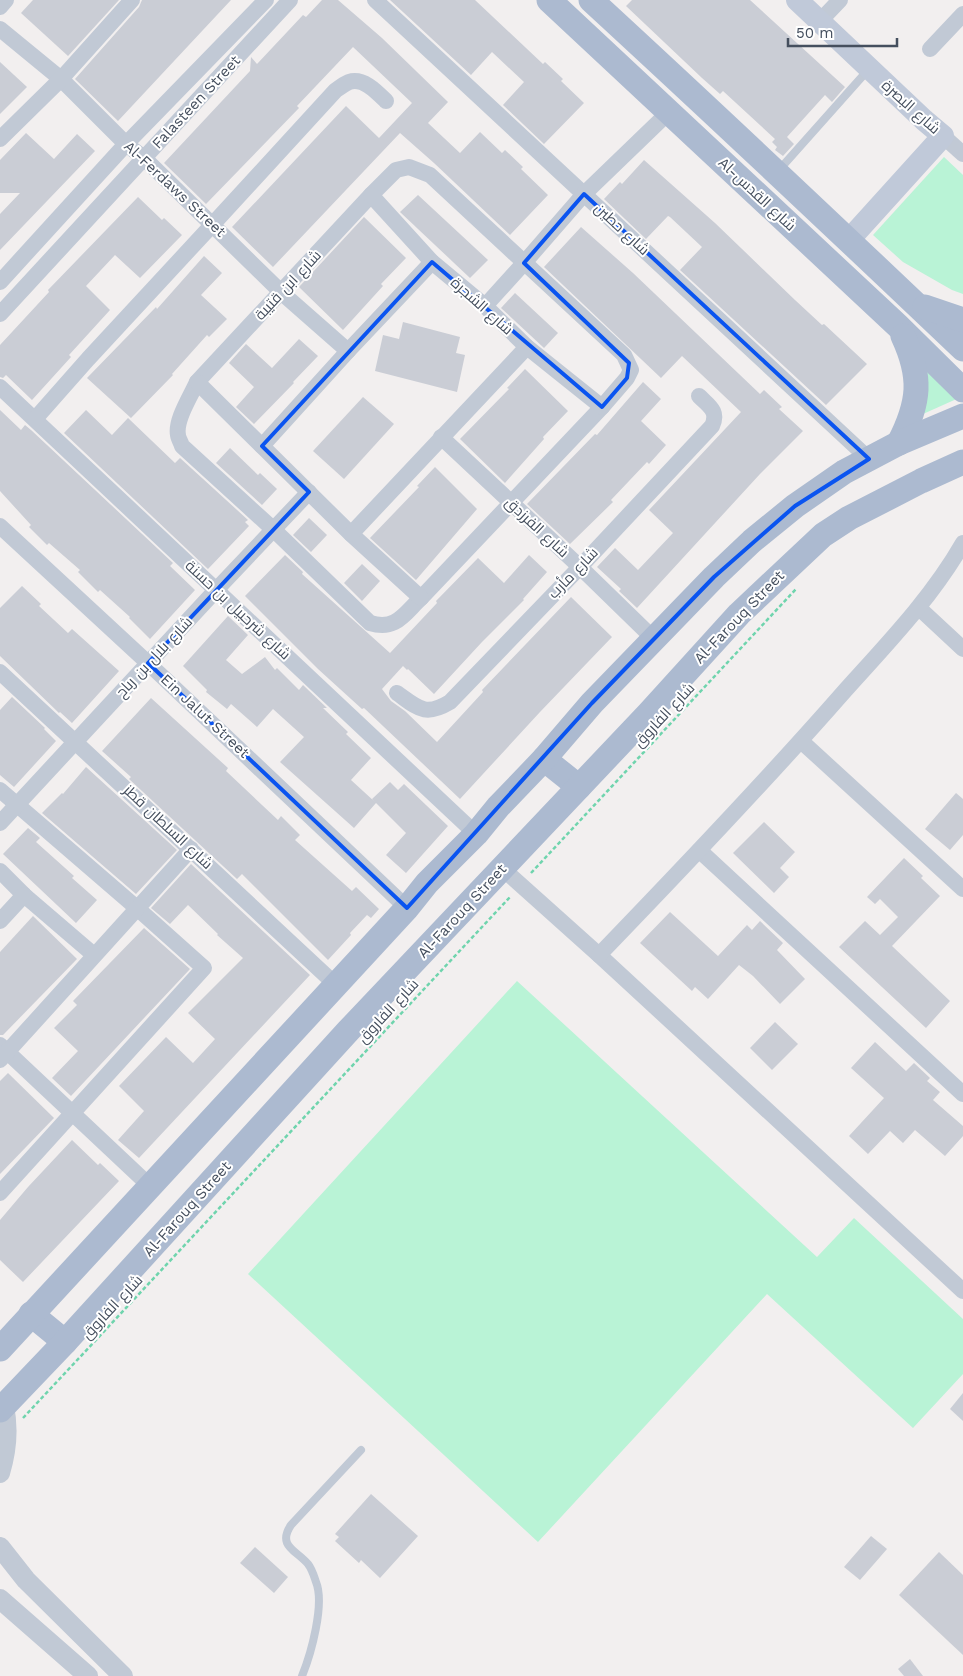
<svg xmlns="http://www.w3.org/2000/svg" width="963" height="1676" font-family="'Work Sans',Cairo,sans-serif">
<rect width="100%" height="100%" fill="#f2efef"/>
<!-- green -->
<g fill="#b9f3d6">
<path d="M944,157L963,175V294L952,290L903,262L873,235Z"/>
<path d="M923,362L961,397L923,414Z"/>
<path d="M517,981L817,1257L854,1218L963,1319V1374L913,1428L767,1294L538,1542L248,1274Z"/>
</g>
<!-- building -->
<g fill="#cacdd5">
<path d="M33,0H119L68,56L21,13Z"/>
<path d="M142,0H231L118,121L75,79L139,7Z"/>
<path d="M322,0H338L382,38L448,102L428,123L460,153L480,132L502,153L505,150L523,167L521,169L548,195L510,235L434,163L400,133L273,267L232,227L346,106L379,138L412,103L353,47L297,106L299,108L206,204L164,163L250,71L251,57L257,64L303,15L306,17Z"/>
<path d="M390,0H475L543,64L545,62L563,79L561,81L584,103L544,144L503,105L524,82L492,52L471,75Z"/>
<path d="M632,0H750L845,87L832,102L825,95L787,137L794,144L783,156L775,150L777,147L772,142L775,139L723,91L720,94L702,78L626,6Z"/>
<path d="M0,62L27,87L0,114Z"/>
<path d="M26,133L54,159L77,134L95,151L0,250V214L20,193H0V160Z"/>
<path d="M644,160L715,223L795,300L822,325L824,324L867,364L826,405L680,270L702,247L670,217L668,216L646,239L604,199L620,182L622,184Z"/>
<path d="M418,195L488,260L470,278L400,212Z"/>
<path d="M138,197L162,220L164,218L182,235L140,278L115,255L86,286L110,310L69,355L71,357L32,400L6,375L3,378L0,377V345L49,292L48,290Z"/>
<path d="M364,217L406,258L381,284L383,286L343,330L299,287Z"/>
<path d="M581,227L633,273L760,394L764,390L782,407L779,409L803,431L760,474L637,608L619,591L621,589L597,567L615,548L638,570L673,533L649,510L741,412L682,356L661,378L544,267Z"/>
<path d="M204,256L222,273L201,295L227,319L209,337L207,335L172,374L173,375L131,418L87,378L156,307L157,309Z"/>
<path d="M515,293L558,333L544,348L501,308Z"/>
<path d="M403,322L460,337L456,353L465,355L457,392L375,371L383,335L399,339Z"/>
<path d="M299,339L318,356L293,382L294,383L254,424L236,407L254,387L229,363L246,344L272,368Z"/>
<path d="M525,369L568,411L543,437L544,439L505,483L460,439L509,389L507,388Z"/>
<path d="M643,382L661,399L641,421L666,445L649,464L647,462L611,500L613,502L570,544L527,504L595,434L597,435Z"/>
<path d="M363,397L394,424L344,479L313,451Z"/>
<path d="M0,410L21,430L25,425L31,430L173,563L170,566L195,590L150,639L129,618L130,617L100,590L98,592L78,572L80,570L49,543L47,545L29,527L31,525L0,491Z"/>
<path d="M86,410L112,435L128,418L175,463L180,458L202,478L248,520L245,522L249,526L208,569L64,433Z"/>
<path d="M230,448L258,475L260,473L277,489L262,505L216,463Z"/>
<path d="M435,467L477,509L416,580L370,538L419,487L417,486Z"/>
<path d="M309,518L327,535L311,552L293,535Z"/>
<path d="M285,555L303,572L302,574L390,653L437,603L436,601L478,558L504,583L529,555L547,572L523,599L524,600L482,642L434,694L408,669L407,670L403,666L382,689L391,701L405,711L437,742L483,692L482,690L571,597L612,637L540,712L460,799L364,708L362,709L318,669L245,596Z"/>
<path d="M362,564L380,581L362,601L344,583Z"/>
<path d="M22,586L41,604L39,606L68,633L72,629L119,671L72,723L60,712L59,713L0,656V608Z"/>
<path d="M228,616L248,635L226,660L242,674L265,657L275,670L277,668L299,690L303,685L327,708H323L348,732L346,734L371,758L351,780L375,802L372,799L390,782L398,790L404,784L448,826L406,873L386,855L406,833L376,803L354,828L280,762L304,737L273,709L257,727L231,704L227,709L206,692L207,690L183,666Z"/>
<path d="M12,697L45,728L44,729L56,741L14,787L0,775V710Z"/>
<path d="M151,698L228,768L226,771L278,820L281,816L300,835L295,840L352,891L356,887L379,909L371,918L367,915L350,933L351,935L328,960L242,874L237,879L129,779L131,777L102,751Z"/>
<path d="M86,767L177,850L136,894L42,813L62,793L63,794Z"/>
<path d="M956,793L963,799V835L950,850L925,829Z"/>
<path d="M764,822L795,852L780,868L789,877L774,893L733,853Z"/>
<path d="M28,828L40,838L36,842L74,876L72,878L97,900L76,923L3,854Z"/>
<path d="M904,858L923,876L921,878L940,896L892,946L950,1001L926,1028L839,947L865,921L880,935L898,917L880,899L875,904L867,897Z"/>
<path d="M191,864L310,975L139,1158L118,1140L144,1111L119,1086L166,1037L193,1063L215,1039L188,1013L243,958L217,935L218,934L188,905L170,924L151,908Z"/>
<path d="M670,912L718,956L747,925L752,930L760,921L783,943L777,950L805,979L780,1004L753,976L739,965L708,999L695,987L692,991L640,943Z"/>
<path d="M33,916L77,959L3,1035H0V952Z"/>
<path d="M144,928L190,969L71,1096L52,1078L78,1051L54,1028L77,1005L73,1001Z"/>
<path d="M775,1022L798,1044L772,1070L750,1048Z"/>
<path d="M875,1042L906,1071L914,1063L930,1078L927,1081L940,1092L933,1100L963,1126V1136L945,1156L915,1130L903,1143L890,1131L868,1154L849,1136L884,1098L851,1068Z"/>
<path d="M8,1073L54,1118L0,1174V1081Z"/>
<path d="M72,1140L98,1165L100,1163L119,1181L23,1282L0,1260V1220L28,1187Z"/>
<path d="M963,1393V1421L950,1409Z"/>
<path d="M371,1494L418,1536L380,1578L361,1560L359,1563L335,1541L339,1537L335,1534Z"/>
<path d="M871,1536L887,1549L860,1580L844,1567Z"/>
<path d="M255,1547L288,1577L274,1593L240,1563Z"/>
<path d="M939,1552L963,1575V1655L899,1595Z"/>
<path d="M910,1659L923,1676H904L898,1669Z"/>
</g>
<g fill="none" stroke-linecap="round" stroke-linejoin="round">
<!-- path -->
<g stroke="#6fd4ad" stroke-width="2.5" stroke-dasharray="4 2.5" stroke-linecap="butt">
<path d="M531,873L797,588"/>
<path d="M23,1418L511,896"/>
</g>
<!-- service -->
<g stroke="#c1c9d5" stroke-width="8">
<path d="M779,170L868,70"/>
<path d="M302,1676C311,1654 325,1604 316,1582C314,1576 312,1569 308,1564C296,1550 277,1546 291,1525L361,1450"/>
</g>
<!-- minor -->
<g stroke="#c1c9d5" stroke-width="16">
<path d="M375,0L869,459"/>
<path d="M0,7L6,0"/>
<path d="M820,21L840,0"/>
<path d="M0,29L61,79L126,144L144,158L282,293L348,351"/>
<path d="M930,49L963,14"/>
<path d="M943,136L963,154"/>
<path d="M0,139L61,79L132,0"/>
<path d="M409,167L430,175L624,355L631,370L627,378L602,407L421,598C404,614 396,631 370,623L274,530L182,446C181,442 178,438 178,435C175,420 191,396 197,382L371,195L396,170Z"/>
<path d="M371,195L432,262L485,306L527,347L602,407"/>
<path d="M0,282L126,144L266,0"/>
<path d="M485,306L524,263L584,194L669,112"/>
<path d="M0,314L290,0"/>
<path d="M197,382L351,534L421,598"/>
<path d="M0,387L476,834"/>
<path d="M35,419L88,359L213,224L335,91C339,88 344,84 349,82C363,77 377,92 386,101"/>
<path d="M441,437L580,567L654,639"/>
<path d="M262,446L348,351L432,262"/>
<path d="M0,526L148,663L407,908"/>
<path d="M351,534L527,347"/>
<path d="M919,608L963,649"/>
<path d="M0,672L335,984"/>
<path d="M397,693C418,708 425,717 450,702L580,567L712,426C719,411 709,406 699,396"/>
<path d="M801,741L963,889"/>
<path d="M0,790L138,909L204,968L0,1193"/>
<path d="M0,823L217,589L309,492"/>
<path d="M700,851L963,1094"/>
<path d="M502,868L599,955L963,1291"/>
<path d="M0,871L24,895L94,955"/>
<path d="M0,921L24,895"/>
<path d="M599,955C682,869 764,783 842,694C885,646 931,599 963,543"/>
<path d="M0,1045L151,1187"/>
<path d="M0,1060L191,849"/>
</g>
<!-- tertiary -->
<g stroke="#c1c9d5" stroke-width="20">
<path d="M0,1473C7,1450 9,1430 4,1406"/>
<path d="M0,1547L26,1580L123,1676"/>
<path d="M0,1599L88,1676"/>
</g>
<!-- secondary -->
<path stroke="#c0c9d9" stroke-width="22" d="M797,0L924,120L943,136L848,241"/>
<!-- primary -->
<g stroke="#acbad0" stroke-width="25">
<path d="M549,0L898,326L963,390"/>
<path d="M591,0C716,115 840,232 963,349"/>
<path d="M925,307L963,320"/>
<path d="M899,443C920,402 922,377 903,336"/>
<path d="M544,759L579,787"/>
<path d="M31,1314L65,1342"/>
<path d="M0,1349L407,908L427,883L476,834L498,807L544,759L592,703L714,577L752,541L795,506L844,472L899,443L963,416"/>
<path d="M0,1410L65,1342L348,1031L649,713L739,614L823,535L849,518L921,481L963,462"/>
</g>
</g>
<!-- marked area -->
<path fill="none" stroke="#0a54f0" stroke-width="4" stroke-linejoin="round" d="M584,194L869,459L795,506L714,577L592,703L407,908L148,663L309,492L262,446L432,262L602,407L627,378L629,363L524,263Z"/>
<g text-anchor="middle" stroke-width="4" stroke-linejoin="round" paint-order="stroke">
<!-- street labels -->
<g font-size="15" fill="#454f5e" stroke="#fff">
<text transform="translate(196 102) rotate(-47)" y="5">Falasteen Street</text>
<text transform="translate(911 107) rotate(42)" y="5">شارع البصرة</text>
<text transform="translate(175 189) rotate(43)" y="5">Al-Ferdaws Street</text>
<text transform="translate(757 194) rotate(43)" y="5">Al-شارع القدس</text>
<text transform="translate(622 229) rotate(43)" y="5">شارع حطين</text>
<text transform="translate(288 285) rotate(-47)" y="5">شارع ابن قتيبة</text>
<text transform="translate(482 306) rotate(42)" y="5">شارع الشجرة</text>
<text transform="translate(537 527) rotate(43)" y="5">شارع الفرزدق</text>
<text transform="translate(573 573) rotate(-46)" y="5">شارع مأرب</text>
<text transform="translate(238 610) rotate(43)" y="5">شارع شرحبيل بن حسنة</text>
<text transform="translate(739 617) rotate(-46)" y="5">Al-Farouq Street</text>
<text transform="translate(154 657) rotate(-47)" y="5">شارع بلال بن رباح</text>
<text transform="translate(664 715) rotate(-47)" y="5">شارع الفاروق</text>
<text transform="translate(205 716) rotate(43)" y="5">Ein Jalut Street</text>
<text transform="translate(168 827) rotate(43)" y="5">شارع السلطان قطز</text>
<text transform="translate(462 911) rotate(-47)" y="5">Al-Farouq Street</text>
<text transform="translate(388 1011) rotate(-47)" y="5">شارع الفاروق</text>
<text transform="translate(187 1209) rotate(-48)" y="5">Al-Farouq Street</text>
<text transform="translate(112 1307) rotate(-47)" y="5">شارع الفاروق</text>
</g>
</g>
<!-- scale -->
<path d="M788 38v8h109v-8" fill="none" stroke="#454f5e" stroke-width="2.5"/>
<text x="796" y="38" font-size="15" fill="#454f5e" stroke="#ffffff" stroke-width="4" paint-order="stroke">50 m</text>
</svg>
